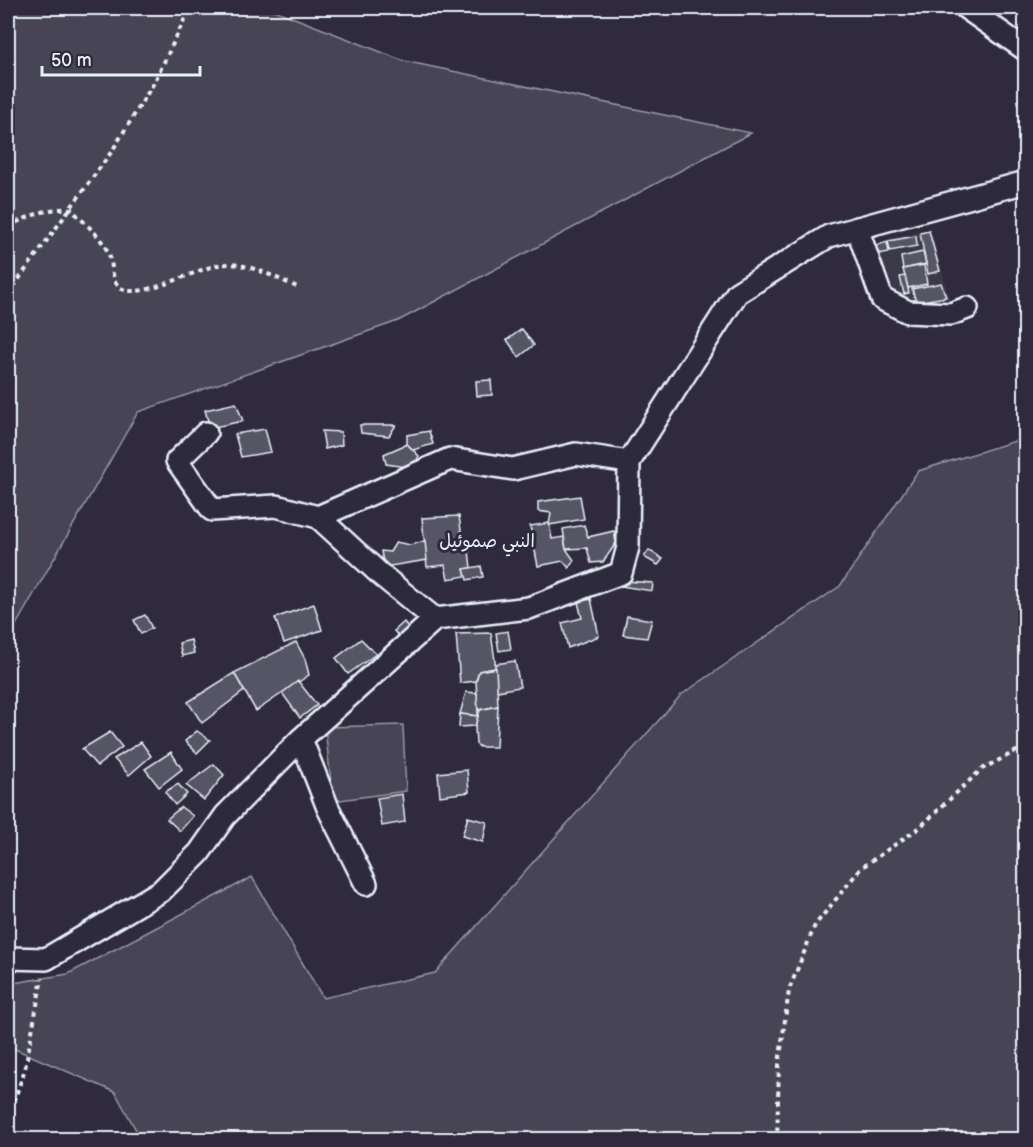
<svg xmlns="http://www.w3.org/2000/svg" width="1033" height="1147" font-family="'Balsamiq Sans','Playpen Sans Arabic',sans-serif">
<rect width="100%" height="100%" fill="#2f2a3d"/>
<filter id="ink" filterUnits="userSpaceOnUse"><feTurbulence type="fractalNoise" baseFrequency=".0167" numOctaves="2"/><feDisplacementMap in="SourceGraphic" scale="12" xChannelSelector="R" yChannelSelector="G"/><feConvolveMatrix kernelMatrix="1 2 1 2 8 2 1 2 1" color-interpolation-filters="sRGB"/></filter>
<g filter="url(#ink)">
<!-- built -->
<path fill="#3b3749" d="M931,229L951,305L909,303L887,292L870,246L888,239Z"/>
<!-- green -->
<g fill="#464455" stroke="#979aa6" stroke-width="1.5">
<path d="M8,8H269L404,61L751,133L398,321L138,412L8,639Z"/>
<path d="M1025,438V1139H141L115,1092L8,1046V984L68,974L252,877L323,998L435,973L681,695L840,586L918,471Z"/>
<path d="M403,725L406,791L333,801L325,727Z"/>
</g>
<!-- building -->
<g fill="#575565" stroke="#e8f1f8" stroke-width="1.5">
<path d="M929,231L940,271L928,274L920,233Z"/>
<path d="M916,236L917,246L890,251L888,241Z"/>
<path d="M887,242L889,252L874,255L871,247Z"/>
<path d="M923,252L926,264L903,269L901,257Z"/>
<path d="M924,265L927,284L908,288L903,269Z"/>
<path d="M905,276L909,293L904,294L900,277Z"/>
<path d="M941,283L946,297L916,302L912,289Z"/>
<path d="M522,329L534,345L519,357L507,340Z"/>
<path d="M491,380L492,395L477,396L476,381Z"/>
<path d="M236,403L243,421L210,428L205,410Z"/>
<path d="M360,425H396L389,436L361,433Z"/>
<path d="M265,429L271,452L241,457L235,434Z"/>
<path d="M322,431L341,432L342,445L325,449Z"/>
<path d="M429,431L433,444L413,450L407,444V435Z"/>
<path d="M407,444L419,456L413,468L386,464L384,454Z"/>
<path d="M580,496L584,519L549,525L551,513L538,511V502Z"/>
<path d="M459,516L464,551H469L471,568L464,569L466,576L448,579L445,565L427,567L422,518Z"/>
<path d="M549,523L552,539L564,537L566,549L574,560L569,568L563,561L538,566L530,526Z"/>
<path d="M584,525L588,537L614,531L616,543L603,562L591,563L587,548L566,549L563,529Z"/>
<path d="M425,541L427,560L384,567L381,551L390,552L396,542L410,545Z"/>
<path d="M649,550L663,559L658,565L644,557Z"/>
<path d="M481,566L483,577L467,580L464,569Z"/>
<path d="M625,581L653,583L652,591L621,586Z"/>
<path d="M591,599L599,636L568,648L562,623L582,618L578,602Z"/>
<path d="M314,604L322,630L284,643L275,618Z"/>
<path d="M145,615L152,628L141,634L134,620Z"/>
<path d="M627,616L652,620L647,638L623,635Z"/>
<path d="M404,622L411,631L401,639L394,631Z"/>
<path d="M508,631L511,649L499,651L496,633Z"/>
<path d="M491,633L496,668L479,671L476,681L460,683L456,634Z"/>
<path d="M361,639L376,654L348,674L336,658Z"/>
<path d="M191,640L194,653L182,656L179,643Z"/>
<path d="M296,642L305,659L309,675L256,711L234,673Z"/>
<path d="M515,661L520,687L497,691L495,664Z"/>
<path d="M496,668L498,706L478,710L476,681L479,671Z"/>
<path d="M234,673L244,691L202,723L188,702Z"/>
<path d="M298,681L317,705L300,718L282,693Z"/>
<path d="M466,692L477,693L478,716L460,714Z"/>
<path d="M498,706L496,747H480L476,744L475,726L480,710Z"/>
<path d="M460,714L478,716L475,726L459,727Z"/>
<path d="M197,731L210,740L197,753L185,741Z"/>
<path d="M110,732L122,747L97,766L82,749Z"/>
<path d="M141,742L151,756L129,775L114,759Z"/>
<path d="M171,752L182,769L159,787L145,769Z"/>
<path d="M214,764L224,775L204,800L186,785Z"/>
<path d="M467,770L469,792L440,796L438,773Z"/>
<path d="M178,784L187,794L175,805L165,792Z"/>
<path d="M402,794L405,822L382,826L377,798Z"/>
<path d="M181,807L193,816L180,831L167,819Z"/>
<path d="M468,817L487,822L483,842L462,836Z"/>
</g>
<g fill="none" stroke-linecap="round" stroke-linejoin="round">
<defs>
<g id="minor">
<path d="M966,8L1026,50"/>
<path d="M857,228L882,299L908,312L951,314L967,308"/>
<path d="M206,433L177,461L212,510L276,506L318,517L450,459L513,469L576,454L629,462"/>
<path d="M318,517L381,575L435,619"/>
<path d="M301,739L328,808L366,884"/>
<path d="M8,958L46,959L161,891L199,853L225,816L301,739L435,619L529,608L621,573L628,547L629,462L737,293L829,236L1026,182"/>
</g>
</defs>
<!-- minor casing -->
<use href="#minor" stroke="#e8f1f8" stroke-width="26"/>
<!-- path -->
<g stroke="#e8f1f8" stroke-width="4" stroke-dasharray="4.5 4.5" stroke-linecap="butt">
<path d="M8,226C29,217 47,207 71,209C84,223 102,236 109,255C114,266 110,281 121,288C140,301 196,269 218,265C245,260 273,277 297,287"/>
<path d="M8,294L112,151L155,81L190,8"/>
<path d="M8,1119L25,1069L42,978"/>
<path d="M777,1140L779,1064L789,990L815,925L861,868L919,828L982,769L1026,746"/>
</g>
<!-- minor -->
<use href="#minor" stroke="#2f2a3d" stroke-width="21"/>
</g>
</g>
<g text-anchor="middle" stroke-width="6" stroke-linejoin="round" paint-order="stroke">
<!-- quarter labels -->
<g font-size="18" fill="#e8f1f8" stroke="#2f2a3d">
<text x="487" y="547">النبي صموئيل</text>
</g>
</g>
<!-- margin -->
<rect width="1033" height="1147" fill="none" stroke="#2f2a3d" stroke-width="30"/>
<rect x="15" y="15" width="1003" height="1117" fill="none" stroke="#e8f1f8" stroke-width="2" filter="url(#ink)"/>
<!-- scale -->
<path d="M42 66v9h158v-9" fill="none" stroke="#e8f1f8" stroke-width="3"/>
<text x="51" y="66" font-size="18" fill="#e8f1f8" stroke="#2f2a3d" stroke-width="4.5" paint-order="stroke">50 m</text>
</svg>
